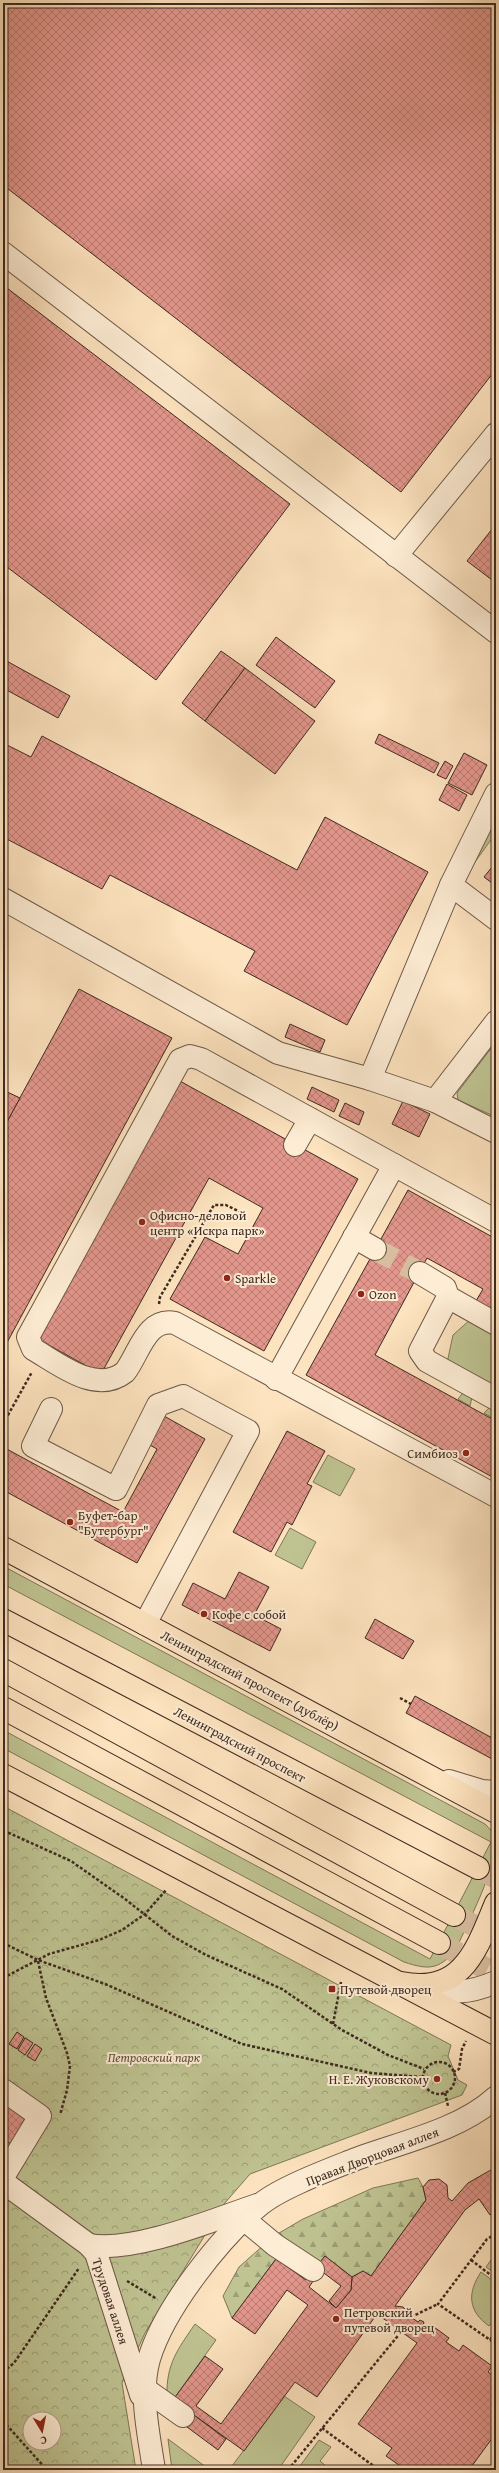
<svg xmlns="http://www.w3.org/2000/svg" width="499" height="2473" font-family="'Gentium Book Plus',serif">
<defs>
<pattern id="forest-firs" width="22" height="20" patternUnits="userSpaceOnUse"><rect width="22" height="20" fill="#bfc492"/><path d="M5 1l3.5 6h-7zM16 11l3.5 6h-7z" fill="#9d9f77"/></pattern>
<pattern id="park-crowns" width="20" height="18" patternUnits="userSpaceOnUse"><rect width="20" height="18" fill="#bfc492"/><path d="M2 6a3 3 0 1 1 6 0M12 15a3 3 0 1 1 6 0" fill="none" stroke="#9d9f77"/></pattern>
<pattern id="building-cross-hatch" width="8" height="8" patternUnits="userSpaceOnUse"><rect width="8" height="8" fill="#e3968c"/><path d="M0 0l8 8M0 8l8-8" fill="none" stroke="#b97b72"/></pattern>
</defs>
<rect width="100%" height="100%" fill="#fde3bf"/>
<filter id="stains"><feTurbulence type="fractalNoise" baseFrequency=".005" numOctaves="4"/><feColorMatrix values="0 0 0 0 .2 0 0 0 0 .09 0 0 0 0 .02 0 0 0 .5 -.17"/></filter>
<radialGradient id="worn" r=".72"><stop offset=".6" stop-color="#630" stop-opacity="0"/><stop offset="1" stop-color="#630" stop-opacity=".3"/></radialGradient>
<!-- green -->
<g fill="#bfc492" stroke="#7f7759">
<path d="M496,816V833L472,866Z"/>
<path d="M496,1042V1117L458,1100L457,1093Z"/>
<path d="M471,1319L496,1333V1390L447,1363L453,1335Z"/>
<path d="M466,1389L473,1393L470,1406L458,1399Z"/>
<path d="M493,1404L496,1406V1420L484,1413Z"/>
<path d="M328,1455L355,1469L340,1496L313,1482Z"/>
<path d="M290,1528L316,1542L302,1569L275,1555Z"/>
<path d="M3,1566L485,1824C490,1829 494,1833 496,1839C499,1863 466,1927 455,1951C438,1970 428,1970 404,1962L3,1748V1730L430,1959L491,1842L3,1584Z"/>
<path d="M496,2253V2274L486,2267Z"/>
<path d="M481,2272L496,2283V2317L489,2326C468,2311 467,2293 481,2272Z"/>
<path d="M195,2324L216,2340L173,2400L167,2396C166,2364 178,2349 195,2324Z"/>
<path d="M284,2396L315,2417L278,2470H238L232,2466Z"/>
<path d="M168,2439L210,2470H172Z"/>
<path d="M319,2440L331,2447L320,2461L331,2470H297Z"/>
</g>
<!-- forest -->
<path fill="url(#forest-firs)" stroke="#7f7759" d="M418,2178L423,2187L426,2200L371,2276L363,2271L352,2277L325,2256L306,2280L276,2259L232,2318L223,2296L239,2267L274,2236L303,2219L373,2188Z"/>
<!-- park -->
<path fill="url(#park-crowns)" stroke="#7f7759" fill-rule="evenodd" d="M3,1806L451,2045L448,2056L458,2080L467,2085L462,2095L250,2174L224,2204L145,2333L122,2383L136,2470H3ZM30,2419H54V2443H30Z"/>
<!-- building -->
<g fill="url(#building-cross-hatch)" stroke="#3f2a20">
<path d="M3,3H496V369L401,492L3,185Z"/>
<path d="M3,285L290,504L156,680L3,564Z"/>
<path d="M496,524V583L467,561Z"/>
<path d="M276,637L335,681L315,708L256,665Z"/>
<path d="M221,651L245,668L205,721L182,703Z"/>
<path d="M3,659L70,696L58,718L3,688Z"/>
<path d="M245,668L315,721L275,774L205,721Z"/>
<path d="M496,714V725L492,724Z"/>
<path d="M379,734L439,763L434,773L375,743Z"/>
<path d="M42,736L297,870L325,817L428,872L347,1025L244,971L255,951L110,875L102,889L3,837V743L31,757Z"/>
<path d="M464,753L487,765L472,795L448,783Z"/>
<path d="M445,761L453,766L446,779L437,775Z"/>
<path d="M447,784L467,795L459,811L439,800Z"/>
<path d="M496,862V886L484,877Z"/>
<path d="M79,989L172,1038L3,1350V1129Z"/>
<path d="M290,1024L325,1040L320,1052L285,1037Z"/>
<path d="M178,1080L358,1179L264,1351L170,1299L205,1237L238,1254L263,1208L209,1178L101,1374L36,1338Z"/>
<path d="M312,1087L339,1100L334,1112L307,1099Z"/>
<path d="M3,1090L20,1098L3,1129Z"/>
<path d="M403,1101L430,1114L419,1137L392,1124Z"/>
<path d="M345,1103L364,1112L359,1125L339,1116Z"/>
<path d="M408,1190L496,1239V1312L476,1301L483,1289L427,1258L375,1355L496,1421V1479L306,1375Z"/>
<path d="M164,1416L205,1439L137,1563L3,1490V1447L123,1512L157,1449L148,1444Z"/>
<path d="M287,1431L325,1451L307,1484L312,1486L292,1525L287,1522L271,1552L233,1532Z"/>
<path d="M239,1572L269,1587L254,1615L281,1629L270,1651L182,1605L193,1583L225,1599Z"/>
<path d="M375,1619L414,1641L403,1659L365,1638Z"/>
<path d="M415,1696L496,1740V1761L406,1713Z"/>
<path d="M17,2032L24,2037L17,2049L9,2044Z"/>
<path d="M25,2038L33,2043L25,2055L18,2050Z"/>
<path d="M35,2044L42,2049L35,2061L27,2056Z"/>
<path d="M3,2103L29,2120L12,2145L3,2139Z"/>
<path d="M496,2167V2209L490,2215L479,2199L465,2210L395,2306L403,2307L406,2310L405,2313L418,2322L420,2320L424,2322L423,2326L427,2329L430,2324L449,2338L446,2342L459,2351L463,2345L492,2366L488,2372L496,2378V2433L469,2470H422L419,2468L417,2470H406L386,2456L392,2448L358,2424L417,2343L377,2314L317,2397L295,2382L244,2451L173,2400L205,2356L223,2369L196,2406L221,2424L308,2305L287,2290L255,2334L232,2318L276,2259L306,2280L311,2273L316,2277L309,2287L336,2308L351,2290L352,2277L363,2271L371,2276L426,2200L423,2187L429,2180L439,2179L447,2185L448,2198L452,2201L468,2183Z"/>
<path d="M325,2256L352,2277L351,2290L336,2308L329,2301L341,2286L316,2267Z"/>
<path d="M187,2410L226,2439L218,2450L179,2421Z"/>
</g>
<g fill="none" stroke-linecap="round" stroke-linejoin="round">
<!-- minor-tunnel -->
<path stroke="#d7be9f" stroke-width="22" stroke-dasharray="22 11" stroke-linecap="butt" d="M375,1249L420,1273"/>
<!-- major-tunnel -->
<g stroke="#d7be9f" stroke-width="22" stroke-dasharray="22 11" stroke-linecap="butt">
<path d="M478,1868L496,1878"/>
<path d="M454,1915L496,1937"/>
<path d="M439,1943L496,1974"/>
</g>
<defs>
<g id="minor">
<path d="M3,253L496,632"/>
<path d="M396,556L496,434"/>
<path d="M496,794L451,885L496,919"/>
<path d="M3,899L278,1053L370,1079L435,1101L496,1132"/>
<path d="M370,1079L451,885"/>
<path d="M435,1101L496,1022"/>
<path d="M295,1145L310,1119"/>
<path d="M496,1221L201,1059L190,1056L180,1060L28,1337L33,1349C59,1364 96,1395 125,1372C139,1354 146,1317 175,1323L496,1496"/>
<path d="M354,1237L375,1249"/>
<path d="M420,1273L445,1288L448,1297"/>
<path d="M496,1324L448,1297L420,1351L427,1361L496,1399"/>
<path d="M276,1379L394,1165"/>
<path d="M51,1409L33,1446L116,1489L158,1405L183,1396L248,1431L145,1624"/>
<path d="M449,1781L482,1791L496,1792"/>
<path d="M417,1986C451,1992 463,1996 496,1982"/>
<path d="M3,2090L40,2116L3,2177"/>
<path d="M3,2182L89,2245L96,2253L141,2395"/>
<path d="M245,2220L275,2245L313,2270"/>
<path d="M89,2245C134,2253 213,2220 257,2205"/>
<path d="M145,2389L183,2416"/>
<path d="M154,2470C149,2435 139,2394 149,2359C164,2309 220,2237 261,2204C282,2187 331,2169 356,2159C402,2142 460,2130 496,2097"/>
</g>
<g id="major">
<path d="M3,1548L496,1812"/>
<path d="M3,1620L478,1868"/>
<path d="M3,1670L454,1915"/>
<path d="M3,1708L439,1943"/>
<path d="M3,1775L496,2034"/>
<path d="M401,1983C463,1996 477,1948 496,1903"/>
</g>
</defs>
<!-- minor casing -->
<use href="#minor" stroke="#6e5848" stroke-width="24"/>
<!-- major casing -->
<use href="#major" stroke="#3f2a20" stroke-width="24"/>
<!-- path -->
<g stroke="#3f2a20" stroke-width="2.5" stroke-dasharray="3 2" stroke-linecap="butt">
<path d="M159,1304L160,1297L214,1205H226L242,1213"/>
<path d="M3,1424L32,1372"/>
<path d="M400,1698L411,1704"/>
<path d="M3,1833H9L71,1861L125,1899L172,1936L206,1955L282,1989L342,2030L388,2055L424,2069"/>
<path d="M3,1943L38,1960L105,1984L242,2044L371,2073L422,2077"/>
<path d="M38,1961L46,1998L67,2053L70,2066L67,2090L60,2115"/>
<path d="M3,1978L49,1954L99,1940L122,1930L145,1914L166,1890"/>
<path d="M333,2024L341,1982"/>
<circle cx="439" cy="2078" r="16"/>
<path d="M453,2072L459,2069L462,2049L466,2041"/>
<path d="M445,2093L448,2106"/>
<path d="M496,2234L487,2239L438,2304L496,2344"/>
<path d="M471,2260L496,2279"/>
<path d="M127,2281L157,2299"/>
<path d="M411,2317L438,2304"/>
<path d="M490,2340L496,2332"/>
<path d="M3,2372L14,2363L79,2268"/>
<path d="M3,2421L47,2470"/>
<path d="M322,2428L379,2470"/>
<path d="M3,2463L5,2470"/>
<path d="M288,2470L401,2332"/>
</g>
<!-- minor -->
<use href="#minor" stroke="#feedd5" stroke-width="22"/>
<!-- major -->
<use href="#major" stroke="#fde3bf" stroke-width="22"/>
</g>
<!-- markers -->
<g fill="#8f2418" stroke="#feedd5" stroke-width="1.5">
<circle cx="142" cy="1222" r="4"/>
<circle cx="227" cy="1278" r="4"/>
<circle cx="361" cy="1294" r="4"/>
<circle cx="466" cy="1453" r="4"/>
<circle cx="70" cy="1522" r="4"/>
<circle cx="204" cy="1614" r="4"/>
<rect x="328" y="1985" width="8" height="8" rx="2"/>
<circle cx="437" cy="2079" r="4"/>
<circle cx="336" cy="2319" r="4"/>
</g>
<g text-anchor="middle" stroke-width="4" stroke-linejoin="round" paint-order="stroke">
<!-- poi labels -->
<g font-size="13" fill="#3f2a20" stroke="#feedd5" text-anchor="start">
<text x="150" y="1220">Офисно-деловой<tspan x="150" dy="15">центр «Искра парк»</tspan></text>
<text x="235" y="1283">Sparkle</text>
<text x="369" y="1299">Ozon</text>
<text x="458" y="1458" text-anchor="end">Симбиоз</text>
<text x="78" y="1520">Буфет-бар<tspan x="78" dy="15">"Бутербург"</tspan></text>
<text x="212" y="1619">Кофе с собой</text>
<text x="340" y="1994">Путевой дворец</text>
<text x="429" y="2084" text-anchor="end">Н. Е. Жуковскому</text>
<text x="344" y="2317">Петровский<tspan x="344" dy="15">путевой дворец</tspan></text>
</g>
<!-- street labels -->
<g font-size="13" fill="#3f2a20" stroke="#feedd5">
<text transform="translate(250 1680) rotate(28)" y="5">Ленинградский проспект (дублёр)</text>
<text transform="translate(240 1744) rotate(28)" y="5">Ленинградский проспект</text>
<text transform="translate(372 2156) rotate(-21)" y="5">Правая Дворцовая аллея</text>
<text transform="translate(111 2301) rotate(72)" y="5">Трудовая аллея</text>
</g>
<!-- park labels -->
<g font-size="13" font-style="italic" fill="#5f503c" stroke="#feedd5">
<text x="154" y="2062">Петровский парк</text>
</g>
</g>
<!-- margin -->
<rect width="499" height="2473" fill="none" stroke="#fde3bf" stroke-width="16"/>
<rect x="4" y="4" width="491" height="2465" fill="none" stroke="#3f2a20" stroke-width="2"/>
<rect x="8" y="8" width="483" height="2457" fill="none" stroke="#3f2a20"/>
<!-- north arrow -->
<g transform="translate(42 2431) rotate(170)"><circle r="19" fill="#feedd5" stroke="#b29f8d"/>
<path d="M0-3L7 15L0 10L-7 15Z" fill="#8f2418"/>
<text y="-6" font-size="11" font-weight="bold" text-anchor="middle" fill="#3f2a20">С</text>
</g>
<rect width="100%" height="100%" filter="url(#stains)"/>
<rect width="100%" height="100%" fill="url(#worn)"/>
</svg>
